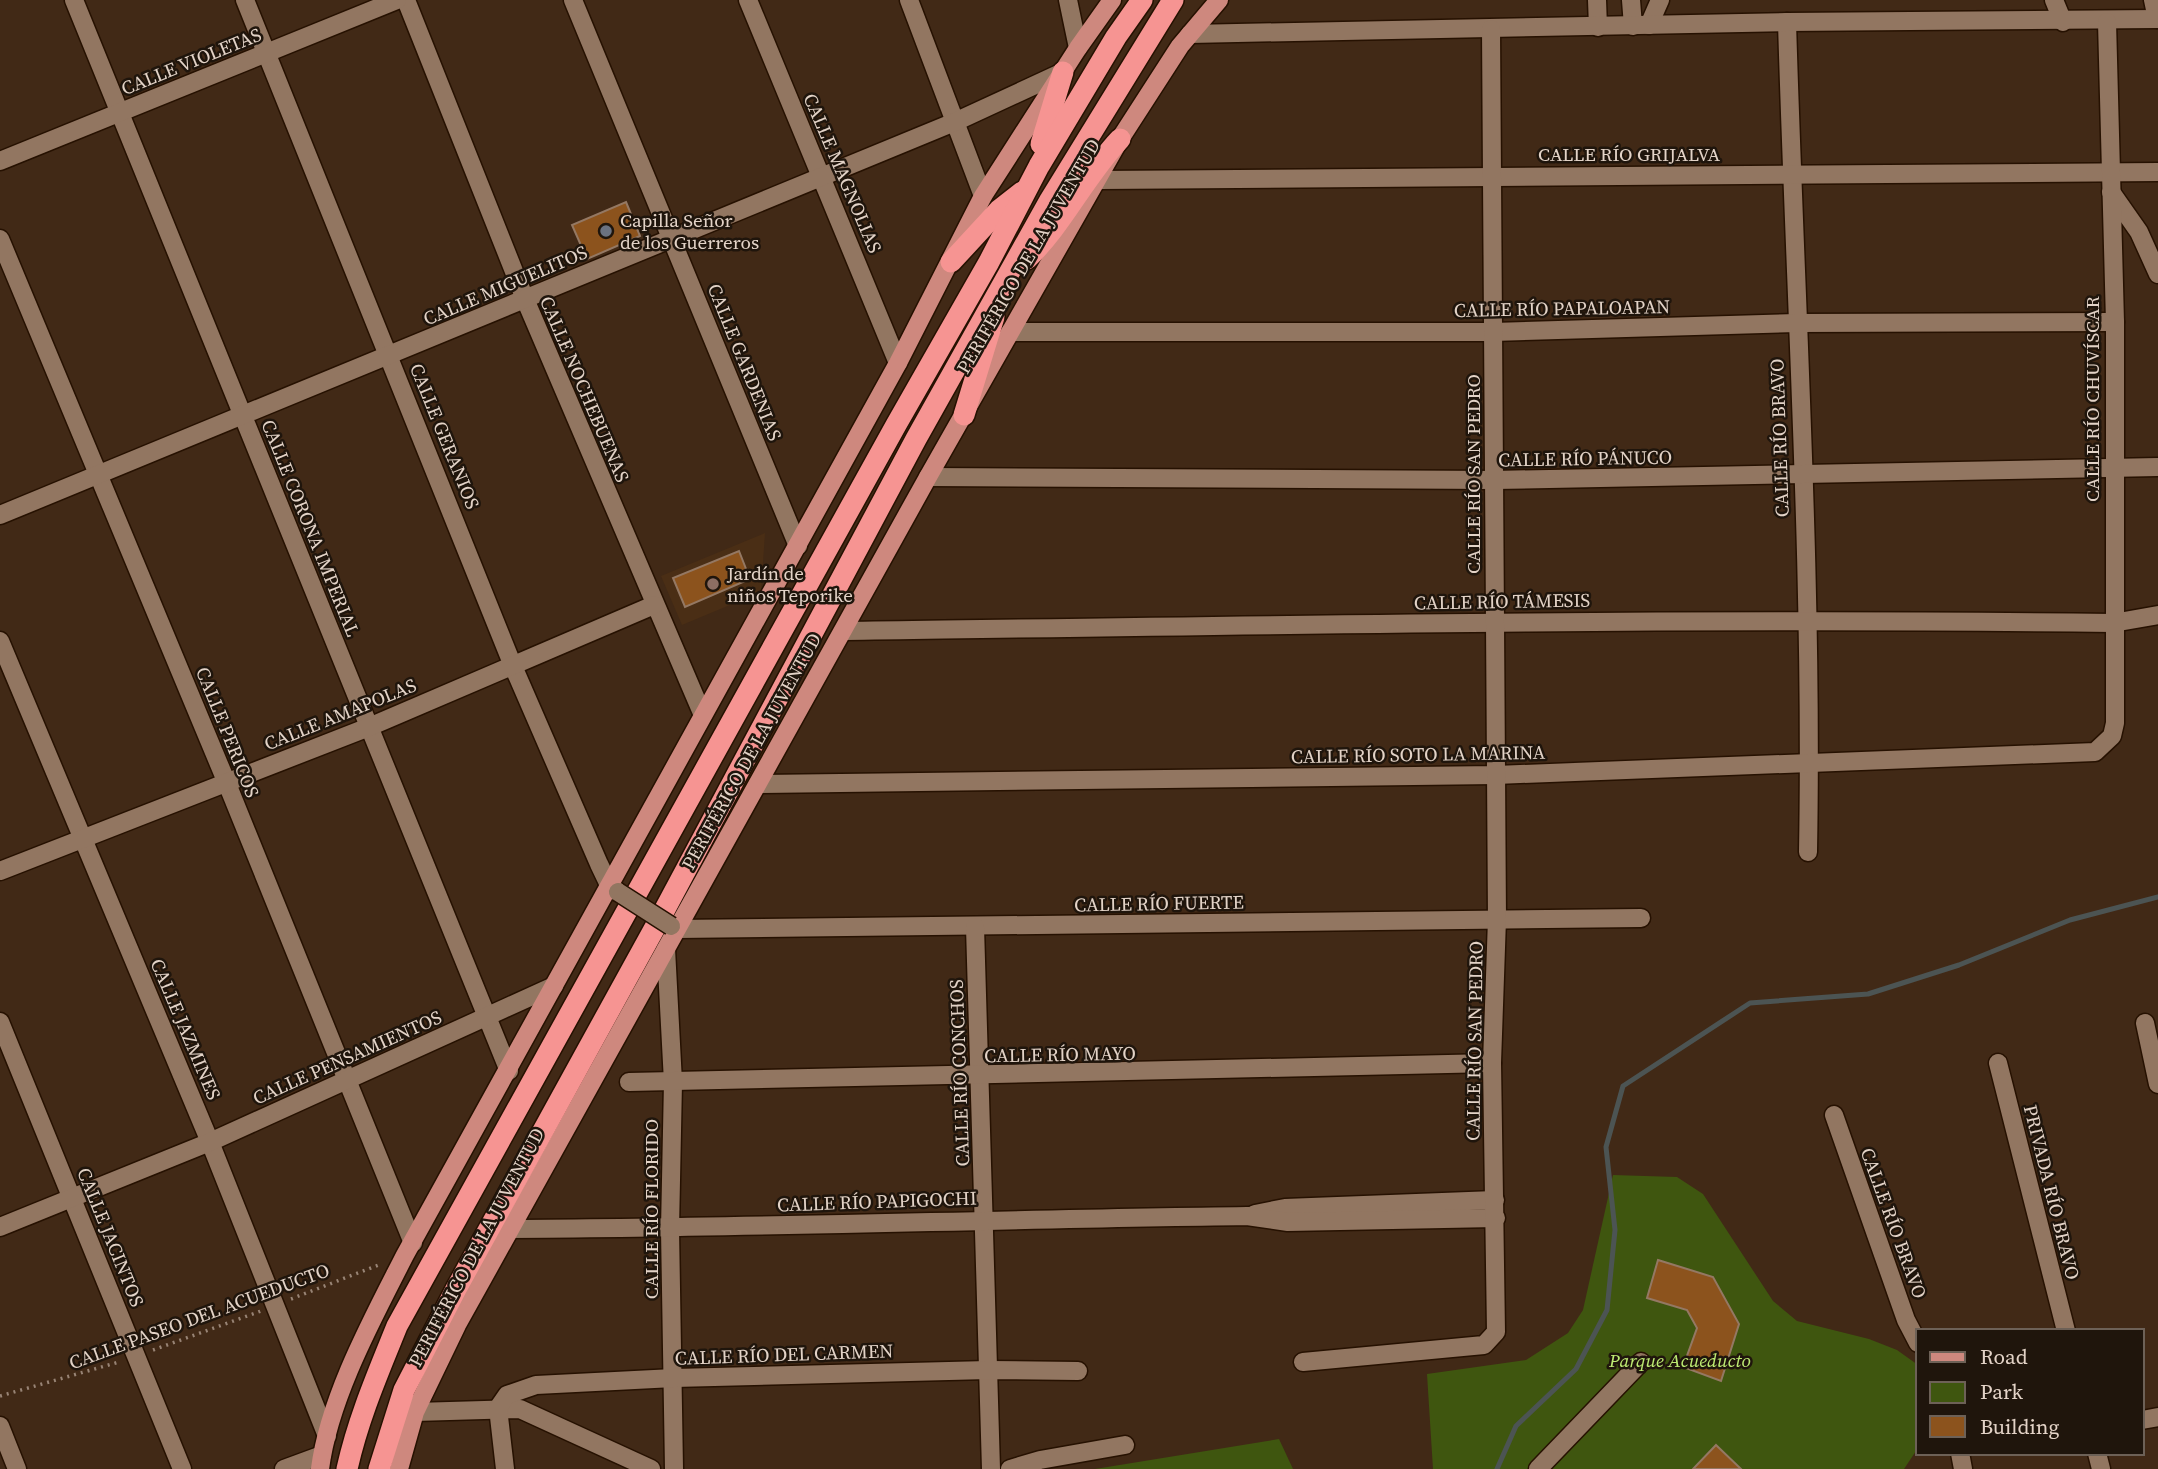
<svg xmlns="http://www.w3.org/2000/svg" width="2158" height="1469" font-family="'Source Serif 4',serif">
<rect width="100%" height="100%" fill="#412916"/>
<!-- built -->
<path fill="#4a2e15" d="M765,533L761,592L682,625L661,576Z"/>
<!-- green -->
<g fill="#3f560f">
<path d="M1613,1175L1677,1177L1703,1194L1773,1301L1797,1321L1869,1339L1897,1350L1918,1365V1448L1904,1469H1433L1427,1374L1526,1360L1568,1333L1583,1310Z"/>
<path d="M1279,1439L1293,1469H1095Z"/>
</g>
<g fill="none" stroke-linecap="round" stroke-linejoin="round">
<!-- stream -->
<path stroke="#4c5453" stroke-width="5" d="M1497,1469L1516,1426L1576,1369L1607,1310L1615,1230L1606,1147L1623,1086L1750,1003L1868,994L1959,965L2070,920L2158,897"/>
</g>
<!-- building -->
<g fill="#8c531d" stroke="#947863" stroke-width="2">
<path d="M626,202L640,236L587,259L572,225Z"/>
<path d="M739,551L750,579L685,607L673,578Z"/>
<path d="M1658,1260L1713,1277L1739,1324L1721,1381L1683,1367L1697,1328L1687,1310L1647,1298Z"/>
<path d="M1716,1445L1741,1469H1693Z"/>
</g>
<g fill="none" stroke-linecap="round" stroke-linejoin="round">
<defs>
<g id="minor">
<path d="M74,0L509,1071"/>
<path d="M245,0L513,666L599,864L610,887L618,892"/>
<path d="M406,0L525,299L702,713"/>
<path d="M573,0L798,546"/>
<path d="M748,0L898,363"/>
<path d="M909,0L983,196"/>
<path d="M1068,0L1078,48"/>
<path d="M1597,0L1598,27"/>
<path d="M1631,0L1633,26"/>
<path d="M2054,0L2063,22"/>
<path d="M2153,0L2157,19"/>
<path d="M1787,22C1795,298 1813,576 1808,852"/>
<path d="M1649,25L1660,0"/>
<path d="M1190,34L1787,22L2158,19"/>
<path d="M0,161L397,0"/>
<path d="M1100,180L2158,172"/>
<path d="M2111,192L2139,232L2158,274"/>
<path d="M0,239L226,781L413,1243"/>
<path d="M1010,332H1493L1797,323L2115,322"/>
<path d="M928,477L1494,480L2158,467"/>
<path d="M0,515L957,121L1063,72"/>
<path d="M845,631C1268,625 1690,618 2113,623L2158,615"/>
<path d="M0,641L210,1142L327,1436"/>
<path d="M758,784L1496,775L2095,752L2112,736L2115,723V322L2107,22"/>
<path d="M0,871L369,727L654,605"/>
<path d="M671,926L677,929L1641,918"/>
<path d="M975,927L991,1469"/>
<path d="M666,949L673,1082L670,1229L674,1469"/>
<path d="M0,1022L182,1469"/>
<path d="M2145,1023L2158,1084"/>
<path d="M1998,1063L2066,1331"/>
<path d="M629,1082L1492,1063"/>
<path d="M1834,1115L1906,1320L1918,1343"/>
<path d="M1255,1214L1285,1208L1495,1200"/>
<path d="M0,1227L210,1142L554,986"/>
<path d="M509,1229C755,1228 1001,1219 1247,1216L1288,1222L1496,1218"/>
<path d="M1303,1362L1484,1345L1496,1332L1492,1063L1497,919L1491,29"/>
<path d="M415,1412L520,1409L651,1469"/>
<path d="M2142,1420L2158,1417"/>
<path d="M0,1426L17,1469"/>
<path d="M1960,1453L1963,1469"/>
<path d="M2097,1453L2101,1469"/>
<path d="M284,1469L322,1455"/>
<path d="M505,1469L498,1408L507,1395L536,1385L674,1378L988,1370L1078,1371"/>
<path d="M1010,1469L1040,1460L1125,1445"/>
<path d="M1538,1469L1641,1362"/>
</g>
<g id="major">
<path d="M320,1469C329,1398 373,1318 405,1255L898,363L983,196L1078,48L1112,0"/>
<path d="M399,1469L415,1412L457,1325L928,477L1120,139L1180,46L1219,0"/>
</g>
<g id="highway">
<path d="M1041,144L1063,72"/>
<path d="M1027,259C1063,224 1085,176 1120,139"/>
<path d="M951,262L999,210L1022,192"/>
<path d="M964,415L994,317"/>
<path d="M347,1469C358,1419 378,1373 397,1326L896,425L989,262L1039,166L1116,37L1142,0"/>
<path d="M379,1469L404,1390L456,1289L664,911L916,439L1050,200L1173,0"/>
</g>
</defs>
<!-- minor casing -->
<use href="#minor" stroke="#261101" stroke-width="21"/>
<!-- major casing -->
<use href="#major" stroke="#261101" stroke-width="21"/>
<!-- highway casing -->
<use href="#highway" stroke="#261101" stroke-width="24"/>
<!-- path -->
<g stroke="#988475" stroke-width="3.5" stroke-dasharray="2 5" stroke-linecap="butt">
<path d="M291,1299L381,1264"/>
<path d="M153,1350L261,1311"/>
<path d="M0,1396L119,1362"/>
</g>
<!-- minor -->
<use href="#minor" stroke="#927661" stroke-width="18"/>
<!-- major -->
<use href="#major" stroke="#ce887e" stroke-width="18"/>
<!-- highway -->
<use href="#highway" stroke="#f69492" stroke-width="21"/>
<defs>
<path id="minor-bridge" d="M618,892L671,926"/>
</defs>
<!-- minor-bridge casing -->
<use href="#minor-bridge" stroke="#261101" stroke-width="21" stroke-linecap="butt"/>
<!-- minor-bridge -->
<use href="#minor-bridge" stroke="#927661" stroke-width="18"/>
</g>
<!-- markers -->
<circle fill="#6b7280" stroke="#1f150c" stroke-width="2.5" cx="606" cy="231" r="7"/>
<circle fill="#8d6e63" stroke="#1f150c" stroke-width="2.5" cx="713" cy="584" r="7"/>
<g text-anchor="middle" stroke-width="5" stroke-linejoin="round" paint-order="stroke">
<!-- street labels -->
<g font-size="19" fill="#e3d3c7" stroke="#1f150c">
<text transform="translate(191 61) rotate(-22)" y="7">CALLE VIOLETAS</text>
<text x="1629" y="161">CALLE RÍO GRIJALVA</text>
<text transform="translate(843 173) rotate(67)" y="7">CALLE MAGNOLIAS</text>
<text transform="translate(1028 256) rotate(-60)" y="7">PERIFÉRICO DE LA JUVENTUD</text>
<text transform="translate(505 285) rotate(-23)" y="7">CALLE MIGUELITOS</text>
<text transform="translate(1562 308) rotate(-1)" y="7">CALLE RÍO PAPALOAPAN</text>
<text transform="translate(745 362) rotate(68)" y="7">CALLE GARDENIAS</text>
<text transform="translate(585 389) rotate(67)" y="7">CALLE NOCHEBUENAS</text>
<text transform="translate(2092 399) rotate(-90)" y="7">CALLE RÍO CHUVÍSCAR</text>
<text transform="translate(445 436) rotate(68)" y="7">CALLE GERANIOS</text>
<text transform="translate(1779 438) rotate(-92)" y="7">CALLE RÍO BRAVO</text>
<text transform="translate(1585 458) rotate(-1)" y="7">CALLE RÍO PÁNUCO</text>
<text transform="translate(1473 474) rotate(-90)" y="7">CALLE RÍO SAN PEDRO</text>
<text transform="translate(311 528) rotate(68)" y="7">CALLE CORONA IMPERIAL</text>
<text transform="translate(1502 601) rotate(-1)" y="7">CALLE RÍO TÁMESIS</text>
<text transform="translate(340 714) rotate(-22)" y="7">CALLE AMAPOLAS</text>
<text transform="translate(228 732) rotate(68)" y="7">CALLE PERICOS</text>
<text transform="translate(751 751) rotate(-61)" y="7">PERIFÉRICO DE LA JUVENTUD</text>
<text transform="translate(1418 754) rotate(-1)" y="7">CALLE RÍO SOTO LA MARINA</text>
<text transform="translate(1159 903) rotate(-1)" y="7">CALLE RÍO FUERTE</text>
<text transform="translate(186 1029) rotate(67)" y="7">CALLE JAZMINES</text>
<text transform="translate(1474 1041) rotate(-89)" y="7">CALLE RÍO SAN PEDRO</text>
<text transform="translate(1060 1054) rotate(-1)" y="7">CALLE RÍO MAYO</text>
<text transform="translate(347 1057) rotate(-24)" y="7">CALLE PENSAMIENTOS</text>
<text transform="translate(959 1073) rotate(-92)" y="7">CALLE RÍO CONCHOS</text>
<text transform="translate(2052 1192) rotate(76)" y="7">PRIVADA RÍO BRAVO</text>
<text transform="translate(877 1201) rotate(-2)" y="7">CALLE RÍO PAPIGOCHI</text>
<text transform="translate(651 1209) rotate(-90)" y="7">CALLE RÍO FLORIDO</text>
<text transform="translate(1894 1223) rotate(70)" y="7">CALLE RÍO BRAVO</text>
<text transform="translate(111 1237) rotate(68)" y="7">CALLE JACINTOS</text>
<text transform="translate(476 1247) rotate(-62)" y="7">PERIFÉRICO DE LA JUVENTUD</text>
<text transform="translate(199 1316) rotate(-20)" y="7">CALLE PASEO DEL ACUEDUCTO</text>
<text transform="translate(784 1354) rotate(-2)" y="7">CALLE RÍO DEL CARMEN</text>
</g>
<!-- poi labels -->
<g font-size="19" fill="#e3d3c7" stroke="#1f150c" text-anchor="start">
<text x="620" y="227">Capilla Señor<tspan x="620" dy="22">de los Guerreros</tspan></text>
<text x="727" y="580">Jardín de<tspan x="727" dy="22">niños Teporike</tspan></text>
</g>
<!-- park labels -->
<g font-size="19" font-style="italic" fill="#beec73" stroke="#1f150c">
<text x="1680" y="1367">Parque Acueducto</text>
</g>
</g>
<!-- legend -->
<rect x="1916" y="1329" width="228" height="126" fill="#1f150c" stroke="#6d6157" stroke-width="2"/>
<rect x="1930" y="1352" width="35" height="10" fill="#ce887e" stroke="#6d6157" stroke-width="2"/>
<text x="1980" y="1364" font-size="21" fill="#e3d3c7">Road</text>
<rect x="1930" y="1382" width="35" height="21" fill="#3f560f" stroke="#6d6157" stroke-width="2"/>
<text x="1980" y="1399" font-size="21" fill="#e3d3c7">Park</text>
<rect x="1930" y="1416" width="35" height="21" fill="#8c531d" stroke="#6d6157" stroke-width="2"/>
<text x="1980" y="1434" font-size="21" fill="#e3d3c7">Building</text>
</svg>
